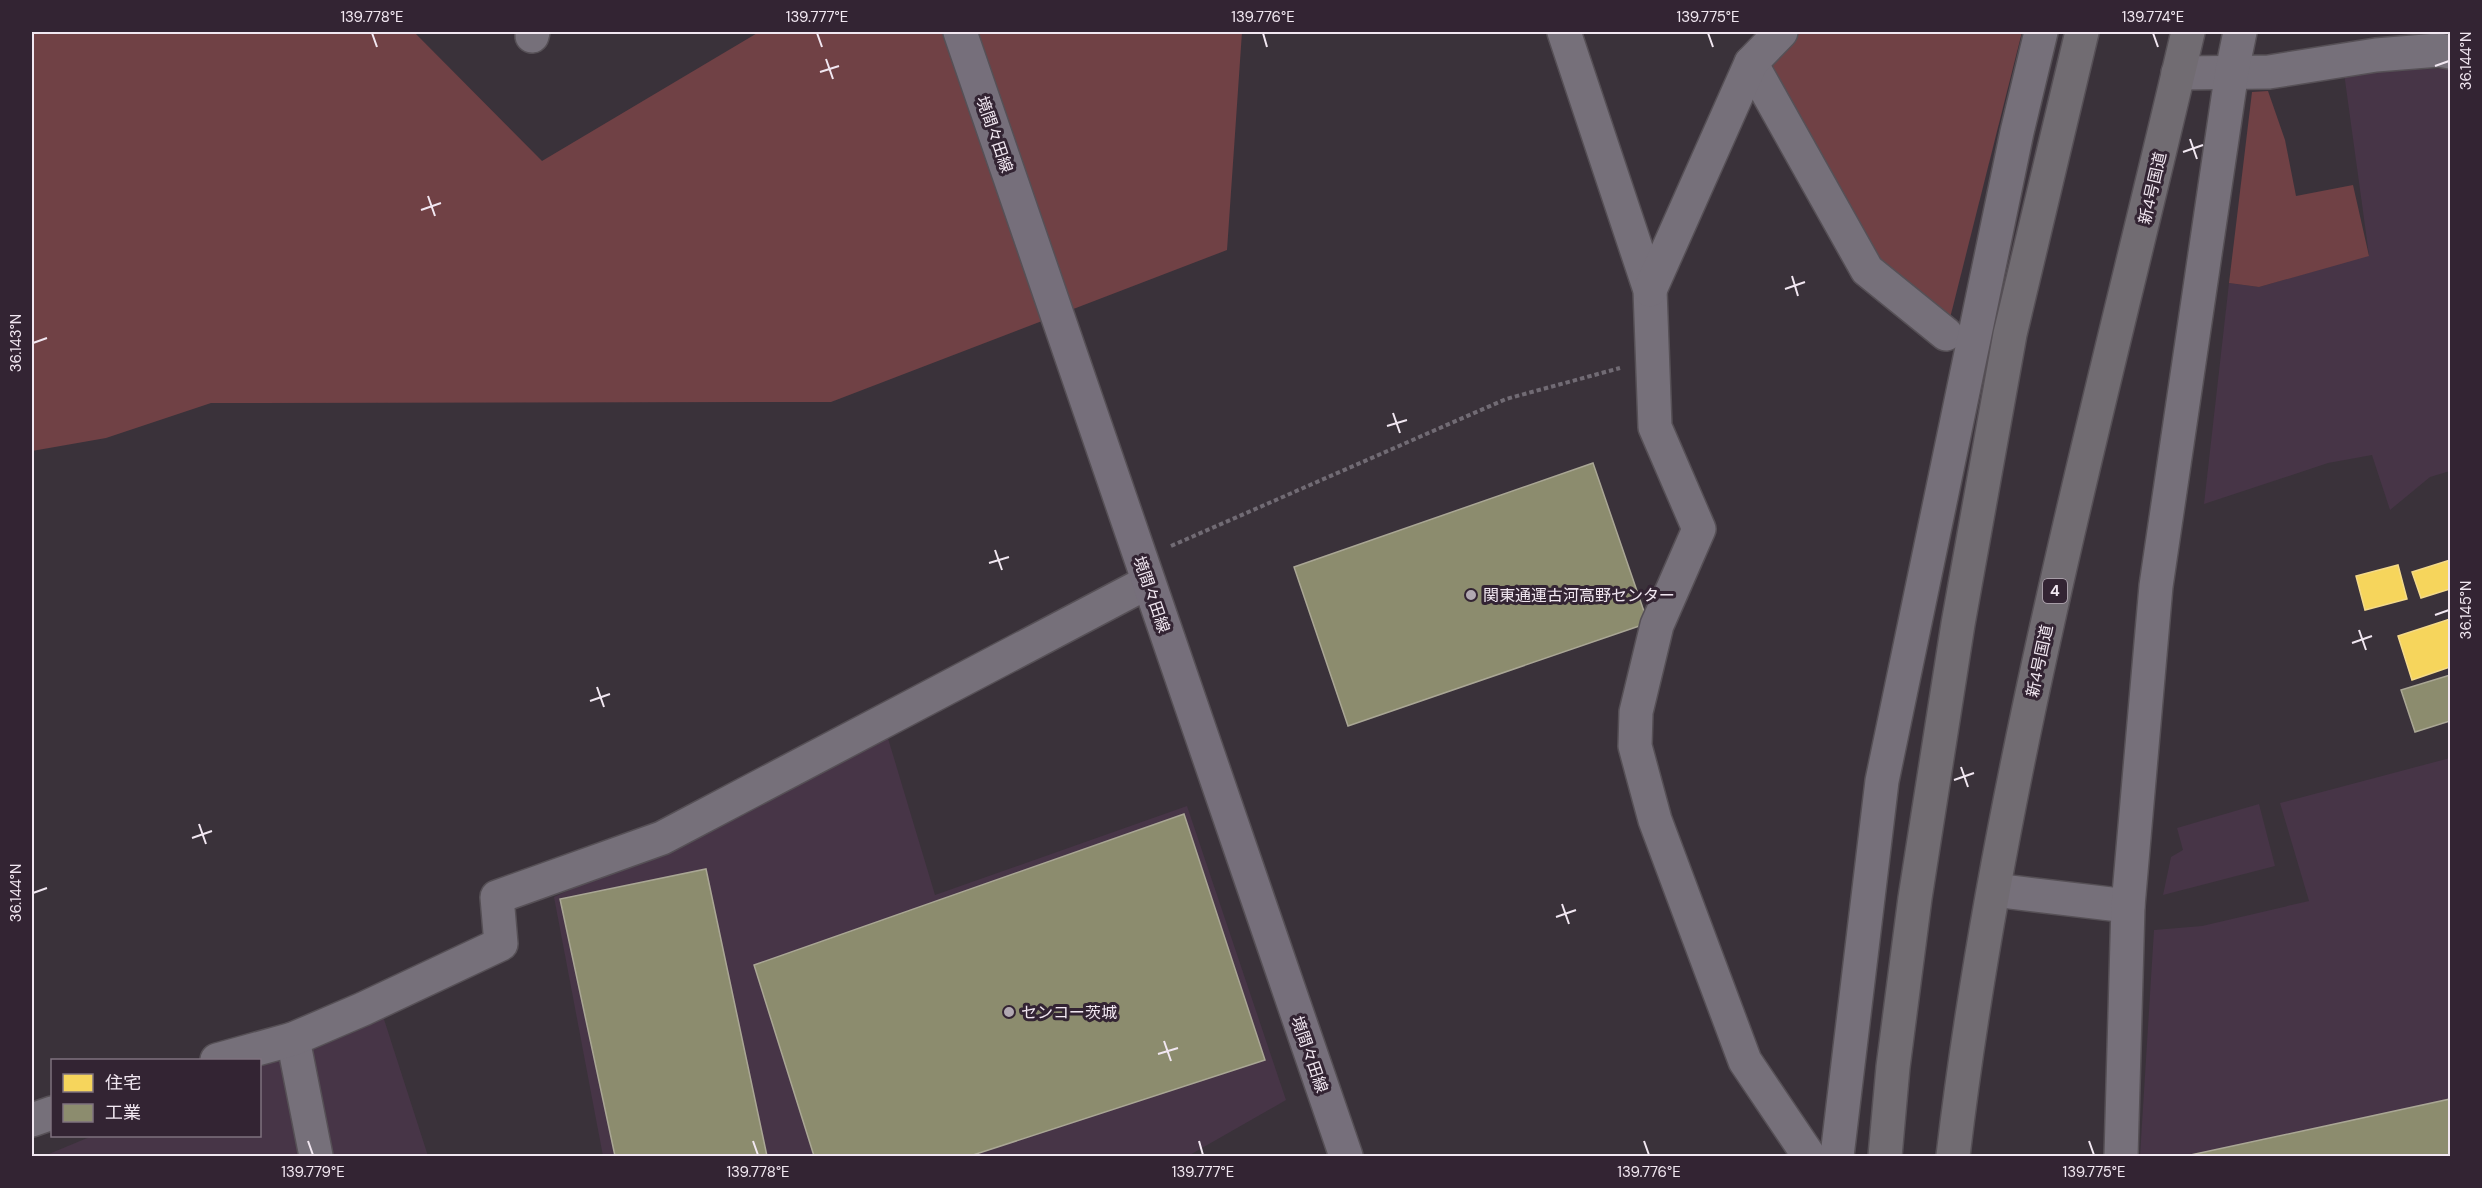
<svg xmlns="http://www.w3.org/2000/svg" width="2482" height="1188" font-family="'DM Sans','Noto Sans JP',sans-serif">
<rect width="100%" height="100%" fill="#3a323a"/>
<!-- built -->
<g fill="#473547">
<path d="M2450,68V471L2430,477L2390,510L2372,455L2328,463L2204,504L2229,283L2259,287L2369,255L2344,73Z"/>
<path d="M887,735L935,895L1187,806L1286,1100L1188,1156H603L554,897L656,851Z"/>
<path d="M2450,758V1156H2140L2154,930L2202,926L2309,901L2280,803Z"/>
<path d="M2259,804L2275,866L2163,895L2171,857L2183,850L2177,828Z"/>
<path d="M381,1010L428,1156H44L92,1136H260V1063Z"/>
</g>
<!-- green -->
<g fill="#704145">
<path d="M32,32H414L542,161L759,32H1242L1227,250L831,402L211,403L106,438L32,451Z"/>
<path d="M1781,32H2022L1946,334L1867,270L1751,63Z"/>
<path d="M2268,91L2285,140L2296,196L2353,185L2369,256L2259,287L2229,283L2252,92Z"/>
</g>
<!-- homes -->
<g fill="#f6d55c" stroke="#f4da89" stroke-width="1.5">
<path d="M2450,560V589L2421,598L2412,572Z"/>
<path d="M2398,565L2407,599L2365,610L2356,576Z"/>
<path d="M2450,619V667L2412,680L2398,636Z"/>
</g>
<!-- industry -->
<g fill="#8c8c6e" stroke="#aaa795" stroke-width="1.5">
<path d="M1593,463L1648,623L1348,726L1294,567Z"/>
<path d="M2450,675V721L2415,732L2401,690Z"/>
<path d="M1184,814L1265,1060L970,1156H814L754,965Z"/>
<path d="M706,869L767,1156H615L560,899Z"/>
<path d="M2450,1099V1156H2186L2330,1125Z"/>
</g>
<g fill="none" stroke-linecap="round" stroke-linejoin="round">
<defs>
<g id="minor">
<path d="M1564,32L1650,290L1655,427L1699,529L1657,625L1636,712L1635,746L1655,820L1745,1061L1809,1156"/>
<path d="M532,36L533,32"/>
<path d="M1751,63L1867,270L1946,334"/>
<path d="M2178,73L2269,72L2376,55L2439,50L2450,52"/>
<path d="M1650,290L1751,63L1781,32"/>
<path d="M1994,890L2128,906"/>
<path d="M293,1039L316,1156"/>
<path d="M217,1060L293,1039L363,1009L501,944L497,897L662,838L1148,582"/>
<path d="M32,1120L52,1113"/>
<path d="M1837,1156L1882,781L2017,132L2041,32"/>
<path d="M2121,1156L2128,906L2156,586L2232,71L2240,32"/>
</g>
<path id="major" d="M960,32L1346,1156"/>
<g id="highway">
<path d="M1885,1156L1893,1067L1915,898L1958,624L2010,334L2082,32"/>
<path d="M1953,1156C1998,775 2101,404 2188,32"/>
</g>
</defs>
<!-- minor casing -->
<use href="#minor" stroke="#565056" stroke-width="36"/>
<!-- major casing -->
<use href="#major" stroke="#565056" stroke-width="36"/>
<!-- highway casing -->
<use href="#highway" stroke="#565056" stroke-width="36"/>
<!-- path -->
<path stroke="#716b74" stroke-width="4" stroke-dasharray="4.5 3" stroke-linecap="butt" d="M1171,546L1506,399L1620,368"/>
<!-- minor -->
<use href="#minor" stroke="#76707a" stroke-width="33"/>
<!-- major -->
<use href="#major" stroke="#766f7b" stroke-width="33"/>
<!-- highway -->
<use href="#highway" stroke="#716c72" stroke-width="33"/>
</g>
<!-- ticks -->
<path fill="none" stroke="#f1e7f1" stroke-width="2" d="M372,33L377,47M817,33L822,47M1263,33L1267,47M1708,33L1713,47M2153,33L2158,47M826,59L833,79M2435,66L2449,61M820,72L839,66M2190,139L2197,159M2183,152L2203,145M428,196L435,216M421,210L441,203M1792,276L1798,296M1785,289L1805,282M33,343L47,338M1393,413L1400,433M1387,426L1407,420M995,550L1002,570M989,563L1009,557M2435,615L2449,610M2359,630L2366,650M2352,643L2372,636M597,687L604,707M590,701L610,694M1961,767L1968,787M1954,780L1974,773M199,824L206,844M192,838L212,831M33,893L47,888M1562,904L1569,924M1556,917L1576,910M1164,1041L1171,1061M1158,1054L1178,1048M308,1141L313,1155M753,1141L758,1155M1199,1141L1203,1155M1644,1141L1649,1155M2089,1141L2094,1155"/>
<!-- markers -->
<g fill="#b1a8b1" stroke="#332433" stroke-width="2">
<circle cx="1471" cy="595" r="6"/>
<circle cx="1009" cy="1012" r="6"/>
</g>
<g text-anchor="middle" stroke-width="6" stroke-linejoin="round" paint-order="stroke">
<!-- shield labels -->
<rect fill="#332433" stroke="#b8acb8" stroke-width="1.5" x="2043" y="579" width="24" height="24" rx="4.5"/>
<g font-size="15" font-weight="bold" fill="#f1e7f1">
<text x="2055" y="596">4</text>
</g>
<!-- street labels -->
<g font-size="16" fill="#f1e7f1" stroke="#332433">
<text transform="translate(995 134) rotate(71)" y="6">境間々田線</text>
<text transform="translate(2152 188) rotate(-77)" y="6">新4号国道</text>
<text transform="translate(1152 594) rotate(71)" y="6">境間々田線</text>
<text transform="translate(2039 661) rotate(-78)" y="6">新4号国道</text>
<text transform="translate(1310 1054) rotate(71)" y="6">境間々田線</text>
</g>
<!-- poi labels -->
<g font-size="16" fill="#f1e7f1" stroke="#332433" text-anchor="start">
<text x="1483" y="601">関東通運古河高野センター</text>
<text x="1021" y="1018">センコー茨城</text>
</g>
</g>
<!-- border -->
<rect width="2482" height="1188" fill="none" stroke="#332433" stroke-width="66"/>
<!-- legend -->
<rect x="51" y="1059" width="210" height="78" fill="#332433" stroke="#7f727f" stroke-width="1.5"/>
<rect x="63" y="1074" width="30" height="18" fill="#f6d55c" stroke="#7f727f" stroke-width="1.5"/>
<text x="105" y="1089" font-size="18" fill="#f1e7f1">住宅</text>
<rect x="63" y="1104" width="30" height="18" fill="#8c8c6e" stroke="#7f727f" stroke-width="1.5"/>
<text x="105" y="1119" font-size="18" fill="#f1e7f1">工業</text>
<rect x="33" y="33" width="2416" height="1122" fill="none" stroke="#f1e7f1" stroke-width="2"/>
<g font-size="15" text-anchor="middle" fill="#f1e7f1">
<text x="372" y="22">139.778°E</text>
<text x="817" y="22">139.777°E</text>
<text x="1263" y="22">139.776°E</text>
<text x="1708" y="22">139.775°E</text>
<text x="2153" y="22">139.774°E</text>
<text transform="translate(2466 61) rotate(-90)" y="5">36.144°N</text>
<text transform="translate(16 343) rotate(-90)" y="5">36.143°N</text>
<text transform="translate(2466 610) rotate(-90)" y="5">36.145°N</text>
<text transform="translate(16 893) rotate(-90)" y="5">36.144°N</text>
<text x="313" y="1177">139.779°E</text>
<text x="758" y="1177">139.778°E</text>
<text x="1203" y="1177">139.777°E</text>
<text x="1649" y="1177">139.776°E</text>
<text x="2094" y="1177">139.775°E</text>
</g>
</svg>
